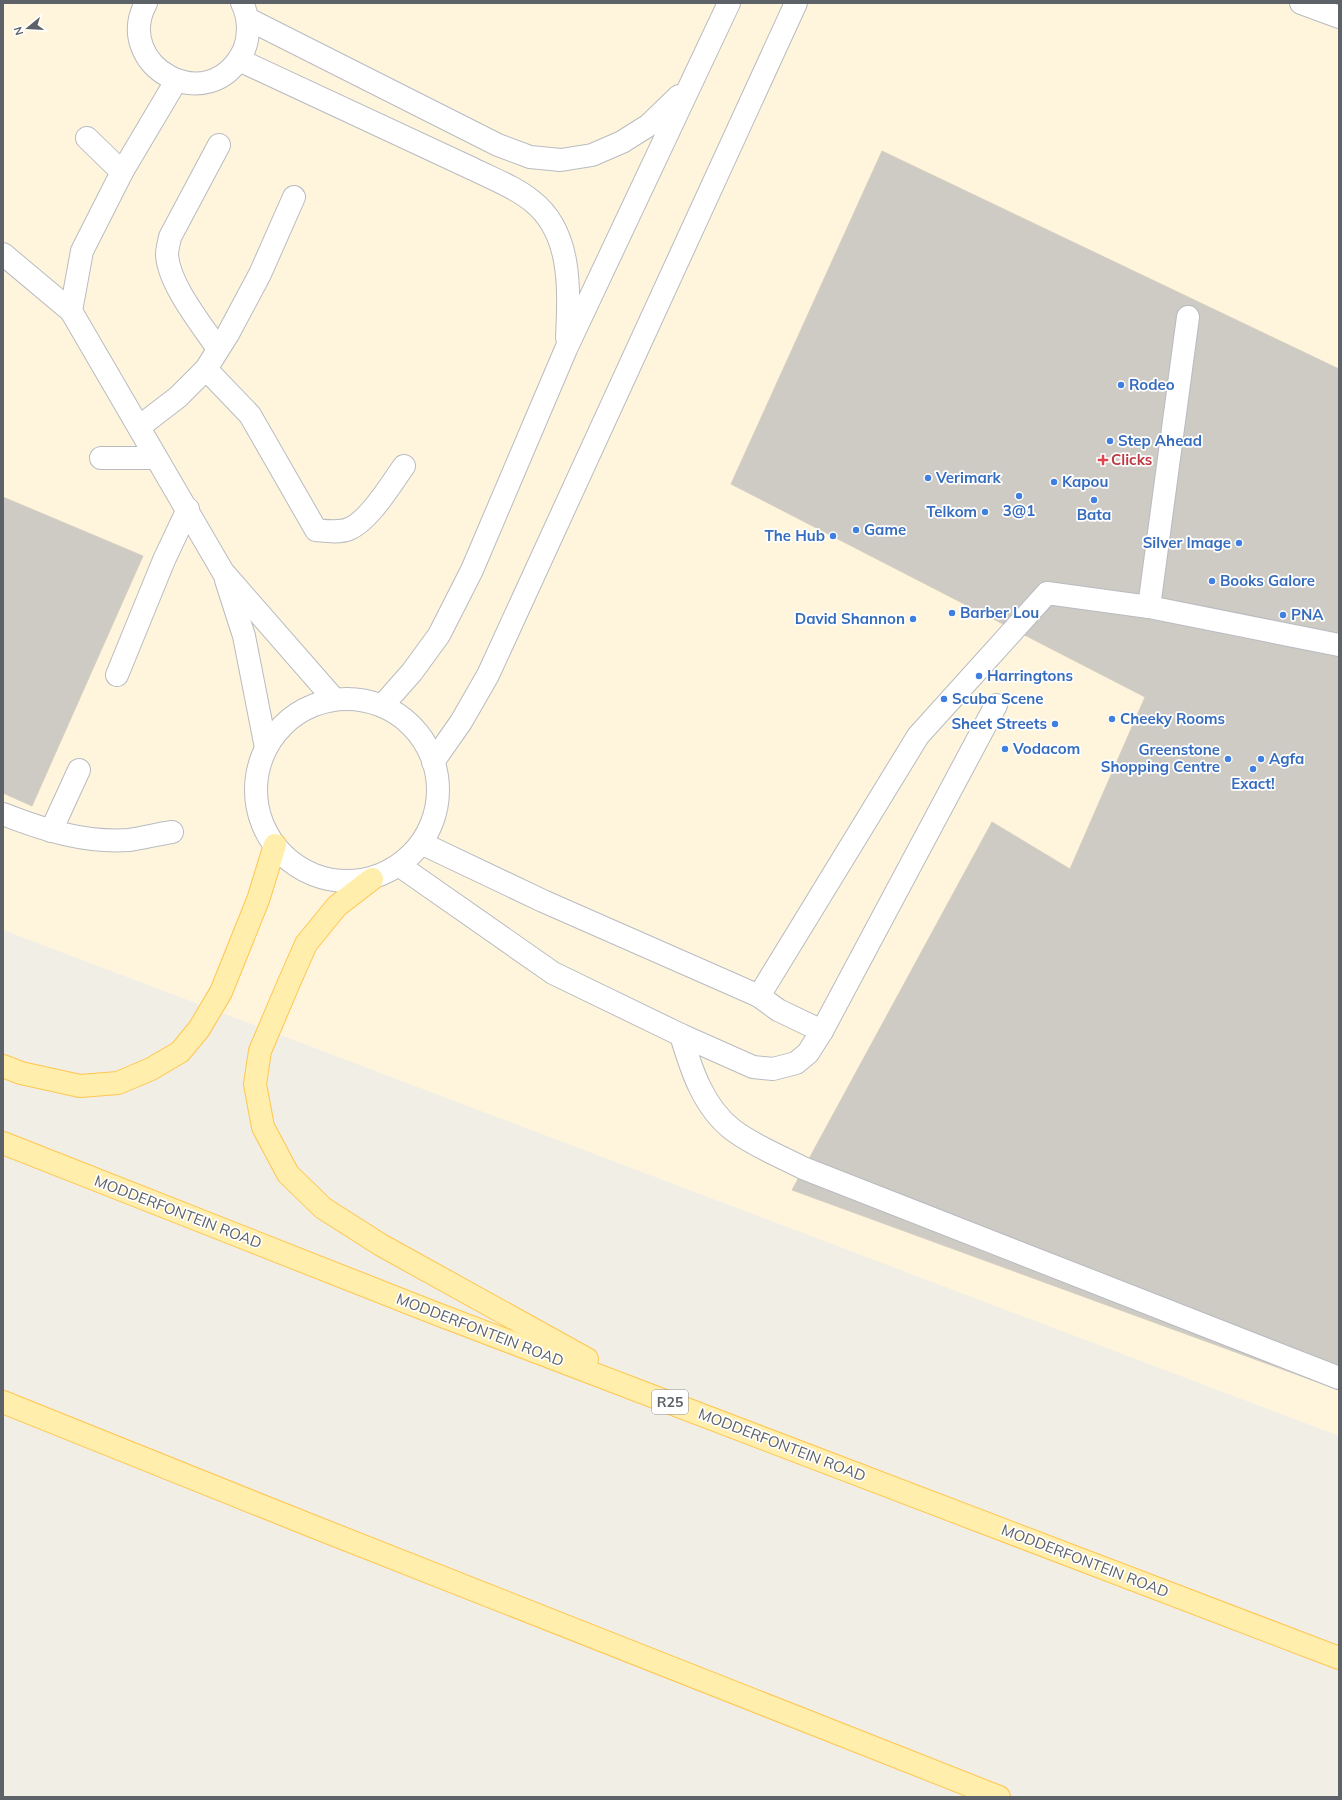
<svg xmlns="http://www.w3.org/2000/svg" width="1342" height="1800" font-family="Mulish,sans-serif">
<rect width="100%" height="100%" fill="#f1eee5"/>
<!-- commercial -->
<path fill="#fff5dc" d="M3,3H1339V1436L3,930Z"/>
<!-- building -->
<g fill="#cecac4" stroke="#d6cfc2">
<path d="M882,151L1339,369V1390L792,1190L992,822L1070,869L1145,697L731,484Z"/>
<path d="M3,497L143,556L32,806L3,793Z"/>
</g>
<g fill="none" stroke-linecap="round" stroke-linejoin="round">
<defs>
<g id="minor">
<path d="M146,3C112,66 210,121 244,50C250,35 249,17 242,3"/>
<path d="M1301,3L1339,17"/>
<path d="M248,19L498,145L530,157L561,160L592,155L622,142L649,125L679,96"/>
<path d="M239,60L473,169C493,179 515,187 532,201C573,233 569,292 567,338"/>
<path d="M176,81L122,172L82,251L71,311L223,572L334,699"/>
<path d="M87,138L122,172"/>
<path d="M3,254L71,311"/>
<path d="M218,349C202,325 169,285 167,255C167,249 169,243 170,237L219,145"/>
<path d="M206,369L250,415L316,530C326,531 339,533 349,529C369,521 391,484 404,466"/>
<path d="M139,427L178,397L206,369L228,334L260,274L294,197"/>
<path d="M101,458H156"/>
<path d="M226,580L244,636L266,748"/>
<path d="M1149,607L1188,317"/>
<path d="M117,675L164,560L188,509"/>
<circle cx="347" cy="790" r="91"/>
<path d="M382,706L412,672L439,635L472,570L566,349L729,3"/>
<path d="M433,762L461,722L488,675L796,3"/>
<path d="M3,814C44,830 84,843 129,840C143,838 158,834 172,832"/>
<path d="M51,831L79,770"/>
<path d="M423,844L543,901L759,996L778,1010L822,1031"/>
<path d="M400,866L553,973L681,1035L753,1067L773,1069L796,1063L808,1053L822,1031L996,705"/>
<path d="M759,996L918,736L1047,593L1149,607L1339,645"/>
<path d="M681,1035C691,1069 703,1107 733,1130C754,1146 780,1156 803,1168L1339,1378"/>
</g>
<g id="major">
<path d="M372,879L337,906L306,944L288,985L260,1051L255,1084L263,1127L288,1174L323,1208L381,1245L587,1359"/>
<path d="M3,1066L21,1073L80,1086L118,1083L151,1069L180,1052L199,1029L221,992L258,900L275,845"/>
<path d="M3,1143L437,1314L1339,1658"/>
<path d="M3,1402L307,1524L999,1797"/>
</g>
</defs>
<!-- minor casing -->
<use href="#minor" stroke="#b8bbc0" stroke-width="24"/>
<!-- major casing -->
<use href="#major" stroke="#ffc650" stroke-width="24"/>
<!-- minor -->
<use href="#minor" stroke="#fff" stroke-width="22"/>
<!-- major -->
<use href="#major" stroke="#ffeeac" stroke-width="22"/>
</g>
<!-- markers -->
<g fill="#3f7fe0" stroke="#fff" stroke-width="1.5">
<circle cx="1121" cy="385" r="4"/>
<circle cx="1110" cy="441" r="4"/>
<circle cx="928" cy="478" r="4"/>
<circle cx="1054" cy="482" r="4"/>
<circle cx="1019" cy="496" r="4"/>
<circle cx="1094" cy="500" r="4"/>
<circle cx="985" cy="512" r="4"/>
<circle cx="856" cy="530" r="4"/>
<circle cx="833" cy="536" r="4"/>
<circle cx="1239" cy="543" r="4"/>
<circle cx="1212" cy="581" r="4"/>
<circle cx="952" cy="613" r="4"/>
<circle cx="1283" cy="615" r="4"/>
<circle cx="913" cy="619" r="4"/>
<circle cx="979" cy="676" r="4"/>
<circle cx="944" cy="699" r="4"/>
<circle cx="1112" cy="719" r="4"/>
<circle cx="1055" cy="724" r="4"/>
<circle cx="1005" cy="749" r="4"/>
<circle cx="1228" cy="759" r="4"/>
<circle cx="1261" cy="759" r="4"/>
<circle cx="1253" cy="769" r="4"/>
</g>
<path fill="#e0444e" stroke="#fff" stroke-width="1.5" d="M1101 454h4v4h4v4h-4v4h-4v-4h-4v-4h4z"/>
<g text-anchor="middle" stroke-width="3.5" stroke-linejoin="round" paint-order="stroke">
<!-- shield labels -->
<rect fill="#fff" stroke="#8d9195" stroke-width="1" x="652" y="1390" width="36" height="24" rx="3"/>
<g font-size="14" font-weight="bold" fill="#5c6267">
<text x="670" y="1407">R25</text>
</g>
<!-- shop labels -->
<g font-size="15" font-weight="bold" fill="#366cbe" stroke="#fff" text-anchor="start">
<text x="1129" y="390">Rodeo</text>
<text x="1118" y="446">Step Ahead</text>
<text x="936" y="483">Verimark</text>
<text x="1062" y="487">Kapou</text>
<text x="1019" y="516" text-anchor="middle">3@1</text>
<text x="977" y="517" text-anchor="end">Telkom</text>
<text x="1094" y="520" text-anchor="middle">Bata</text>
<text x="864" y="535">Game</text>
<text x="825" y="541" text-anchor="end">The Hub</text>
<text x="1231" y="548" text-anchor="end">Silver Image</text>
<text x="1220" y="586">Books Galore</text>
<text x="960" y="618">Barber Lou</text>
<text x="1291" y="620">PNA</text>
<text x="905" y="624" text-anchor="end">David Shannon</text>
<text x="987" y="681">Harringtons</text>
<text x="952" y="704">Scuba Scene</text>
<text x="1120" y="724">Cheeky Rooms</text>
<text x="1047" y="729" text-anchor="end">Sheet Streets</text>
<text x="1013" y="754">Vodacom</text>
<text x="1220" y="755" text-anchor="end">Greenstone<tspan x="1220" dy="17">Shopping Centre</tspan></text>
<text x="1269" y="764">Agfa</text>
<text x="1253" y="789" text-anchor="middle">Exact!</text>
</g>
<!-- health labels -->
<g font-size="15" font-weight="bold" fill="#be3a42" stroke="#fff" text-anchor="start">
<text x="1111" y="465">Clicks</text>
</g>
<!-- street labels -->
<g font-size="15" fill="#5c6267" stroke="#fff">
<text transform="translate(178 1212) rotate(21)" y="5">MODDERFONTEIN ROAD</text>
<text transform="translate(480 1330) rotate(21)" y="5">MODDERFONTEIN ROAD</text>
<text transform="translate(782 1445) rotate(21)" y="5">MODDERFONTEIN ROAD</text>
<text transform="translate(1085 1561) rotate(21)" y="5">MODDERFONTEIN ROAD</text>
</g>
</g>
<!-- border -->
<rect width="1342" height="1800" fill="none" stroke="#5c6267" stroke-width="8"/>
<!-- north arrow -->
<g transform="translate(28 28) rotate(252)" stroke="#ffffff" stroke-width="3" paint-order="stroke">
<path d="M0-3L7 15L0 10L-7 15Z" fill="#5c6267"/>
<text y="-6" font-size="11" font-weight="bold" text-anchor="middle" fill="#5c6267">N</text>
</g>
</svg>
